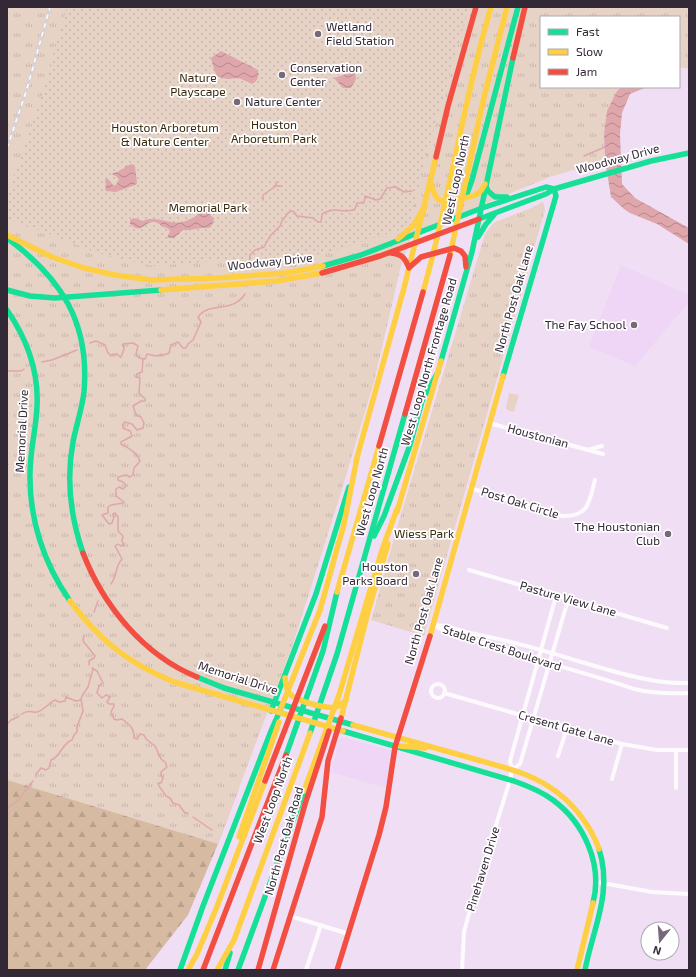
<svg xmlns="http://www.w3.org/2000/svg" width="696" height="977" font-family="'Exo 2',sans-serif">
<defs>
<pattern id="forest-firs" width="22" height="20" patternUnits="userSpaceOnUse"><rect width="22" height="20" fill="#d6baa1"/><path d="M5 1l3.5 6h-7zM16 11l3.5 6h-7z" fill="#b8a08b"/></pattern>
<pattern id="park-tufts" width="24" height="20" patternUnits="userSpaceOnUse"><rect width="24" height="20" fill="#e7d2c6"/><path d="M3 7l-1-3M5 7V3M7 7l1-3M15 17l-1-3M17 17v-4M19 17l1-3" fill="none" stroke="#c7b4ab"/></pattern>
<pattern id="garden-dots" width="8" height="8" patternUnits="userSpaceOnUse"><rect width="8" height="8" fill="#e7d2c6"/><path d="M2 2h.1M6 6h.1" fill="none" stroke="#c7b4ab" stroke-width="1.8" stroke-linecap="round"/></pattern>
<pattern id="water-waves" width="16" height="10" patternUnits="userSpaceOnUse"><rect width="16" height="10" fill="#dfa6ac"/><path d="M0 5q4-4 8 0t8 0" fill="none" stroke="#b5878d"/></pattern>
</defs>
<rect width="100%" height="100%" fill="#f0dff4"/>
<!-- built -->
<g fill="#efd5f6">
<path d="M621,265L689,295V302L635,366L589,347Z"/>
<path d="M343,737L392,751L386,788L331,772L339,739Z"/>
</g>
<!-- grass -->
<path fill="#e7d2c6" d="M509,393L519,395L514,412L507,410L506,408Z"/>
<!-- forest -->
<path fill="url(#forest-firs)" d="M7,322L239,788L218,844L188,915L145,970H7Z"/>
<!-- park -->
<g fill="url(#park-tufts)">
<path d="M7,7H689V69L679,67V17H541V87H622L617,91L604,135L605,160L550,177L413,233L401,265L374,382L339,499L293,644L218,844L7,780Z"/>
<path d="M543,201L545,210L424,636L371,620L399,521L485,234L491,226L495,222L536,206Z"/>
</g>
<!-- garden -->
<path fill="url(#garden-dots)" d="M67,7H469L424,164L413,214L408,224L399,230L330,252L270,264L243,266L225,260L153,266L97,253L42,231L7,219V198L41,98Z"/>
<!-- water -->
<g fill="url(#water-waves)">
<path d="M221,51L258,70C259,77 258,81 252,84L239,78L227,79L217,76L214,70L211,58Z"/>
<path d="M355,71L356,79L351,88H343L334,78Z"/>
<path d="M622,87H647L630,94L622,113L620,134L622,184L635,198L689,228V244L657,224L630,213L624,209L611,197L605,160L604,135L607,111L617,91Z"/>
<path d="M132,164L135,166L137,183L135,185L116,192L106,191L105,189L106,186L105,180L107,178L113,185H116L119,180L117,177L112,174L113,173C121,172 124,166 132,164Z"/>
<path d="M205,209L212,211L210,213L211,216L214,218L213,223L210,228C200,227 192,231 183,230L174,238H167L170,231C167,227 165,228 162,226C159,224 157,222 153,222C144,222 141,235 130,224V220C135,216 138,220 143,221C155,215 170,225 183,222C191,220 199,214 205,209Z"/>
</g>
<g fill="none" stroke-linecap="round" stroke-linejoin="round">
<!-- stream -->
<g stroke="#dfa6ac" stroke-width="1.5">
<path d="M584,156L605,147"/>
<path d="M263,200V195L276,186V182V186H282"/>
<path d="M249,267L250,255L255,250L264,247L270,236L280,226L282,221L289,212L293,211L297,216L313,218L318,222H321L322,214C337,205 342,215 355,209L357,203H364L365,196L376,200L380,199L387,188L396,187L404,192L412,191"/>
<path d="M90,343L96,341L105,345L108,353L111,355L117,354L120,357H121L124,349L123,344L133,343L138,346L136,354L139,358L145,359L147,354L156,356L167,354L169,353L171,345L178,342L183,348H186L188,344L193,340L201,322L198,317C209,301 232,314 245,294"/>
<path d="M42,362L52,360L77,350"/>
<path d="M7,370L8,371H21L24,369"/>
<path d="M111,584C117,576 115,566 122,559L115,546L118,544L121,546L124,545L122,541L123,536L118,531V517L115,513L113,514L114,517L112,523L109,524L102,515L108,513V507L111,505L123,503L124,502L116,496V489L119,487L123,489L125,487L126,485L123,482L118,480V477L126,475L130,477L133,475L134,468L140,461C137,452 128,448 121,444V442L132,436L130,431L123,428V424L125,422L132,424L137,430L143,428L144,423L141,417L136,415L133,406L141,401H145V399L139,393L140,378L136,377L137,374L142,372L143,359"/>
<path d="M94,612L98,601"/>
<path d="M84,635L83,641L95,656L94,658L89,661V665"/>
<path d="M92,668L97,671L103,683L99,686L97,693L102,698L106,695L110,697L107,702L109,704H114V706L111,712L114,719L117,720L122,719C130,725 134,728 134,738L137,739L140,734L144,735L146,739L155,746L161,759L165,762L167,767L161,772V775L163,778L161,783H158C159,789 164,791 166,796L170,798L173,803L179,805L185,813H188"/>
<path d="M22,714C28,709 31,713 37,712C43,711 50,702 55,700L59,702L65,701L66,697L76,701L81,700"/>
<path d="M7,724L11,720L18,717"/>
<path d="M36,777V774L41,768L46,770L49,768L51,760C61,757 61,744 72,740L74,735L77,732V727L83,711L81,699L82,696L88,687L93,669"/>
<path d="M7,809L19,799L33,781"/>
<path d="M193,817L212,830"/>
</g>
<!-- street -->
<g stroke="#fdfafd" stroke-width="4">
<path d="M489,423L603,454"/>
<path d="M587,450L602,446"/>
<path d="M470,488L562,516C589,517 589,502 595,480"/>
<path d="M469,570L667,628"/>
<path d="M433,625C444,632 458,634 470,638C523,658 579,670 634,689C652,693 670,694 689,693"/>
<path d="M433,625C447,625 461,631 475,634C511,641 546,651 581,662C617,672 651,684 689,683"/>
<circle cx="438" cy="691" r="7"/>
<path d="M444,693L622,744L657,750H689"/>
<path d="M676,751V788"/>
<path d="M558,756L567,728"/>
<path d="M512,770L520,764L568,600"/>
<path d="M612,779L622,744"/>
<path d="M597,882L652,892L689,894"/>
<path d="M290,916L349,934"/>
<path d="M306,970L321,925"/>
<path d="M462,970L464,932L471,906L510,780L512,770L510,761L556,596"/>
</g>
<!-- fast -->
<g stroke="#16e098" stroke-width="5.5">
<path d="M486,186L488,191L495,197H507"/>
<path d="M466,196L472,180L518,7"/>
<path d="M482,208L546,187L554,189"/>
<path d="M479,219L546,194L554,189L651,161L689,153"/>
<path d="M478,237L486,224L494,215"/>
<path d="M7,238C61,278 90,322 84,392C82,409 76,426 73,442C66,479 71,518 83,553"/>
<path d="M323,266L361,255L482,208"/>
<path d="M7,290L30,296L55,298L161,290"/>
<path d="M7,310C27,339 39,371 37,407C36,429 30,451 30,473C29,519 44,564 70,601"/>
<path d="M441,361L472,252L513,58"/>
<path d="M503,376L556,196L554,189"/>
<path d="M374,536L384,516L410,445L422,401L438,372"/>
<path d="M197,677L224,688L353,725"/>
<path d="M271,711L316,594L349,487"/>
<path d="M343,731L514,781C528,786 541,791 553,800C584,823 603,864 593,903"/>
<path d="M310,733L337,654L405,414"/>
<path d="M286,755L323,651L337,592"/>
<path d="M180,970L203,906L271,731L281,708"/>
<path d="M225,970L230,953"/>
<path d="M238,970L304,791"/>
<path d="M585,970C593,928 613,892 599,849"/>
</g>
<!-- slow -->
<g stroke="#ffcf43" stroke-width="5.5">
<path d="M431,183C433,189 434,197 439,200C445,203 472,197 477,194C481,192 483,188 485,184"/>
<path d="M7,235L52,257L84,268L115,275L151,280L217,278L286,273L323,266"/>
<path d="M398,239L414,225L425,206"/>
<path d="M450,255L483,101L507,7"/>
<path d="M161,290L277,281L322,273"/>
<path d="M423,292C450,198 463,101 491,7"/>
<path d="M356,461L404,288L436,157"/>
<path d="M397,512L441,361"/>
<path d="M337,592L379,446"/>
<path d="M70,601C100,641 128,663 174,682L343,731"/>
<path d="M430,636L503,376"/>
<path d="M285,678C286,683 286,689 289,693C295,701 326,709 336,707C340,706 343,702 346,700"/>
<path d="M281,708L320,610L344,524L357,458"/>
<path d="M341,718L368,612L388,544"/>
<path d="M353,725C392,736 432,747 471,758C497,766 525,771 548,786C571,800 590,824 599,849"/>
<path d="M400,746L425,748"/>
<path d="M304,791L339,695L382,550L397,509"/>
<path d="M239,837L279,722"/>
<path d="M188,970L197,954L216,909L265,781"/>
<path d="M217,970L234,940L310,733"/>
<path d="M577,970L593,903"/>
</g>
<!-- jam -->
<g stroke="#f24e42" stroke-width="5.5">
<path d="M513,58L525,7"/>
<path d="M436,157L448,106L476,7"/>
<path d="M391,253C402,254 405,258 409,268"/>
<path d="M411,266L421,257L454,248L461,251L465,256L466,267"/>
<path d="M322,273L380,256L479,219"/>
<path d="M405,414L450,255"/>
<path d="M379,446L423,292"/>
<path d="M83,553C103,605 143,655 197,677"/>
<path d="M265,781L325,626"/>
<path d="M203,970L286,755"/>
<path d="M258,970L305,804L329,731"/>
<path d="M273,970L322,817L328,761L341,718"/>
<path d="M337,970L379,835L386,807L395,747L430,636"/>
</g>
<defs>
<path id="rail" d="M7,148L26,92L50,7"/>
</defs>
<!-- rail casing -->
<use href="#rail" stroke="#d6d1d7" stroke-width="3"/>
<!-- rail -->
<use href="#rail" stroke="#fff" stroke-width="1.5" stroke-dasharray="4.5" stroke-linecap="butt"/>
</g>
<!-- markers -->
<g fill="#756878" stroke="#fff" stroke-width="1.5">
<circle cx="318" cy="34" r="4"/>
<circle cx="282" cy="75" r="4"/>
<circle cx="237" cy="102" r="4"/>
<circle cx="634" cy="325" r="4"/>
<circle cx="668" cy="534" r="4"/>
<circle cx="416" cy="574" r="4"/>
</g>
<g text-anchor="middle" stroke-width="3.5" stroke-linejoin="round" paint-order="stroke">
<!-- poi labels -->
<g font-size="12" fill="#332836" stroke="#fff" text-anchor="start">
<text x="326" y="31">Wetland<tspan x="326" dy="14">Field Station</tspan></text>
<text x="290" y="72">Conservation<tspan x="290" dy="14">Center</tspan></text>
<text x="245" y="106">Nature Center</text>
<text x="626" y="329" text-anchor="end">The Fay School</text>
<text x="660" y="531" text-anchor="end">The Houstonian<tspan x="660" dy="14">Club</tspan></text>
<text x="408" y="571" text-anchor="end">Houston<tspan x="408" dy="14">Parks Board</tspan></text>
</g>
<!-- park labels -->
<g font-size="12" fill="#3a2a0d" stroke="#fff">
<text x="198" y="82">Nature<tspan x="198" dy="14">Playscape</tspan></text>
<text x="274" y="129">Houston<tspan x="274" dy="14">Arboretum Park</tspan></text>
<text x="165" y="132">Houston Arboretum<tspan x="165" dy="14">&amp; Nature Center</tspan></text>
<text x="208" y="212">Memorial Park</text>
<text x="424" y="538">Wiess Park</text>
</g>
<!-- street labels -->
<g font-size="12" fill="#332836" stroke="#fff">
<text transform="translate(618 159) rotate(-15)" y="4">Woodway Drive</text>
<text transform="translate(456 180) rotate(-78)" y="4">West Loop North</text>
<text transform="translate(270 262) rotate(-6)" y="4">Woodway Drive</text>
<text transform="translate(514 299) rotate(-74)" y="4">North Post Oak Lane</text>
<text transform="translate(429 362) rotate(-74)" y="4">West Loop North Frontage Road</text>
<text transform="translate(22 431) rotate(-87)" y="4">Memorial Drive</text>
<text transform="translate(538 436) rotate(15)" y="4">Houstonian</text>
<text transform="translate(372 492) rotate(-74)" y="4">West Loop North</text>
<text transform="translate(520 503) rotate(17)" y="4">Post Oak Circle</text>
<text transform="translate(568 599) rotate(16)" y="4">Pasture View Lane</text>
<text transform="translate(424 611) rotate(-74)" y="4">North Post Oak Lane</text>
<text transform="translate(502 648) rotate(18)" y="4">Stable Crest Boulevard</text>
<text transform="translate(238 678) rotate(18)" y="4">Memorial Drive</text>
<text transform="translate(566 728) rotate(16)" y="4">Cresent Gate Lane</text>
<text transform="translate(273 800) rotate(-70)" y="4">West Loop North</text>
<text transform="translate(284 841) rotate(-74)" y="4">North Post Oak Road</text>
<text transform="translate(483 869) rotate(-73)" y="4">Pinehaven Drive</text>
</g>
</g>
<!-- border -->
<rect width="696" height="977" fill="none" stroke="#332836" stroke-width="16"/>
<!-- legend -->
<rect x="540" y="16" width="140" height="72" fill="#ffffff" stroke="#ada9af"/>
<rect x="548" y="29" width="20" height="6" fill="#16e098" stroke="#ada9af"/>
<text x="576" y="36" font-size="12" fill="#332836">Fast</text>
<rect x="548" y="49" width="20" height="6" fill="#ffcf43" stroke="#ada9af"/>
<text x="576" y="56" font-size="12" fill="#332836">Slow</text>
<rect x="548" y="69" width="20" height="6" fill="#f24e42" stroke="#ada9af"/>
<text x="576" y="76" font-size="12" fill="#332836">Jam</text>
<!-- north arrow -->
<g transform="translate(660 941) rotate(197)"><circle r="19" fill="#ffffff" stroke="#ada9af"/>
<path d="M0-3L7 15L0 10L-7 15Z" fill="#756878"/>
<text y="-6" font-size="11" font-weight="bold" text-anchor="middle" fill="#332836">N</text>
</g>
</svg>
